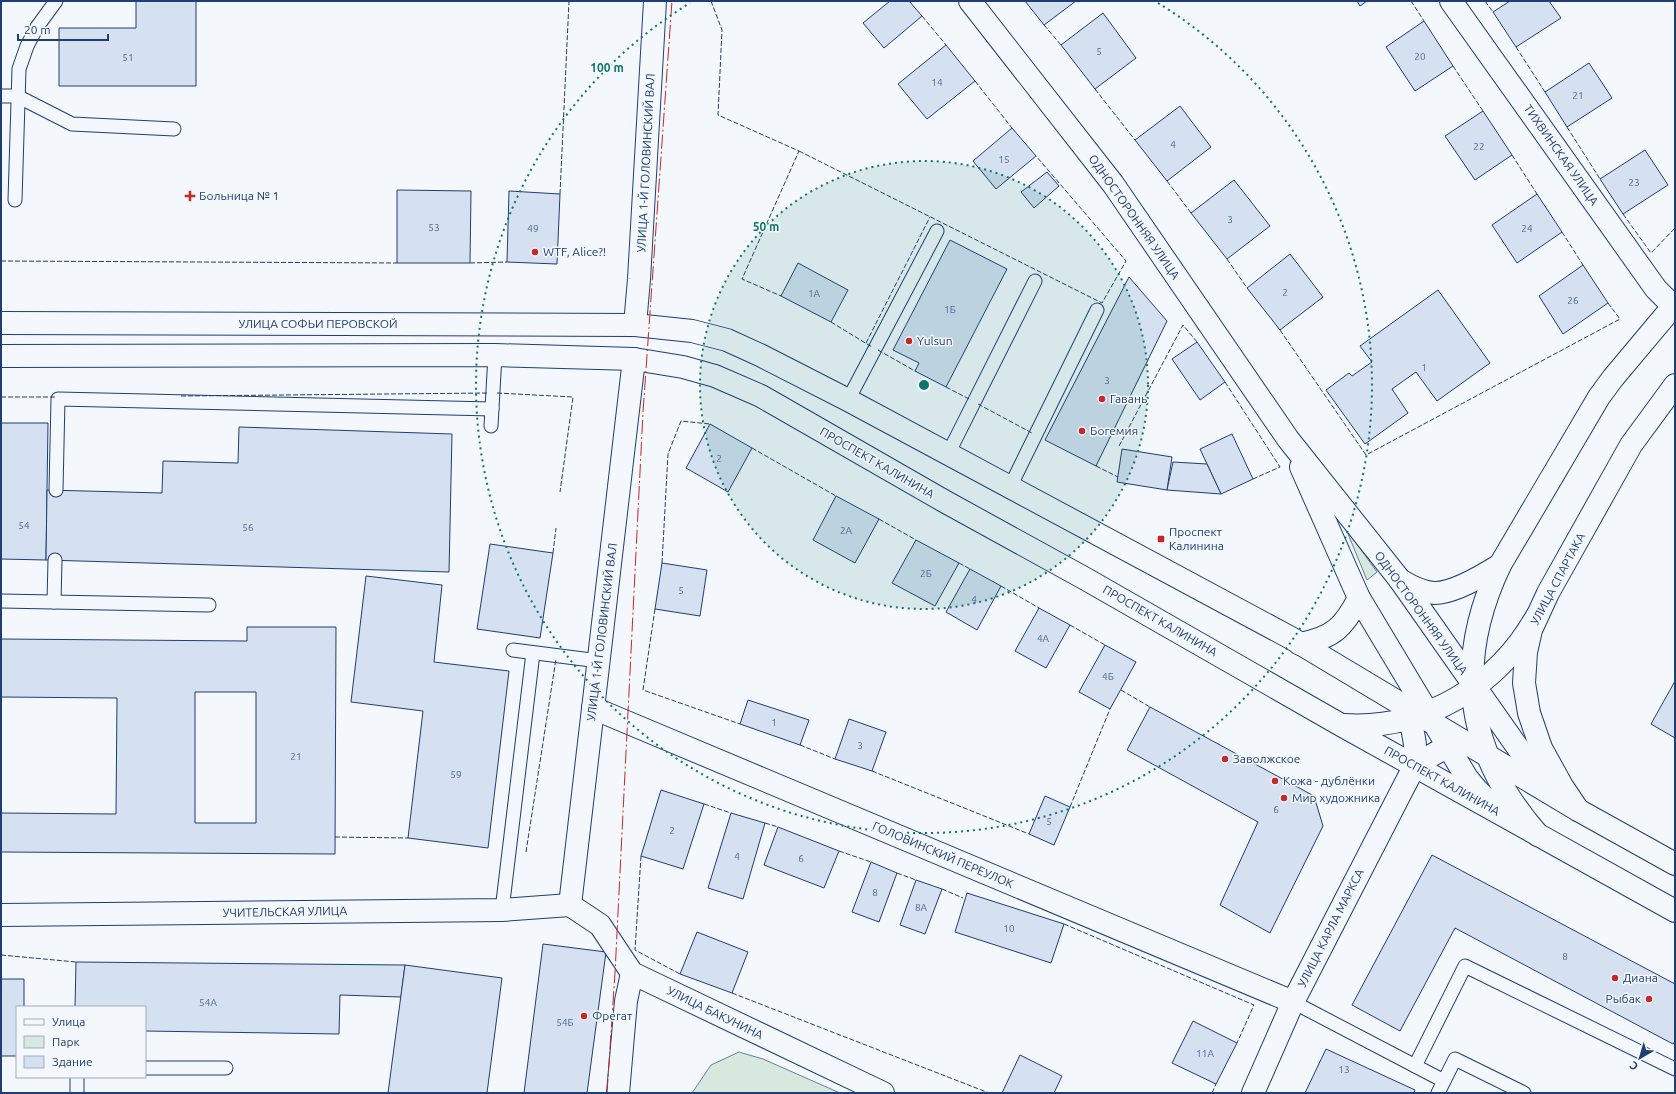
<svg xmlns="http://www.w3.org/2000/svg" width="1676" height="1094" font-family="Ubuntu,sans-serif">
<rect width="100%" height="100%" fill="#f4f7fb"/>
<!-- green -->
<g fill="#d7e8df" stroke="#687fa3">
<path d="M1346,529L1377,572L1367,580Z"/>
<path d="M739,1052L763,1059L840,1093H692L711,1065Z"/>
</g>
<!-- building -->
<g fill="#d5e0f0" stroke="#1d3f73" fill-rule="evenodd">
<path d="M136,1H196V86H59V28H136Z"/>
<path d="M890,1H909L922,16L884,48L863,23Z"/>
<path d="M1025,1H1076L1044,25Z"/>
<path d="M1357,1H1367L1360,6Z"/>
<path d="M1510,1H1549L1561,18L1516,47L1493,12Z"/>
<path d="M1103,13L1136,58L1095,89L1061,45Z"/>
<path d="M1424,21L1453,66L1415,91L1386,47Z"/>
<path d="M946,45L975,81L927,119L898,84Z"/>
<path d="M1589,63L1612,98L1567,127L1545,92Z"/>
<path d="M1180,106L1211,147L1167,181L1135,140Z"/>
<path d="M1483,111L1512,155L1475,180L1445,136Z"/>
<path d="M1012,128L1036,156L996,189L973,161Z"/>
<path d="M1645,150L1668,185L1623,214L1600,179Z"/>
<path d="M1047,172L1059,186L1034,208L1021,192Z"/>
<path d="M1234,180L1270,226L1227,259L1191,213Z"/>
<path d="M397,190L471,191L470,263H397Z"/>
<path d="M509,191L560,194L557,264L507,262Z"/>
<path d="M1537,194L1562,232L1517,263L1492,225Z"/>
<path d="M950,240L1007,269L946,387L915,371L919,363L893,350Z"/>
<path d="M1290,254L1323,297L1280,330L1247,288Z"/>
<path d="M798,263L848,290L831,322L781,296Z"/>
<path d="M1583,265L1608,303L1563,334L1539,296Z"/>
<path d="M1129,277L1167,321L1096,466L1045,440Z"/>
<path d="M1438,290L1490,363L1437,401L1416,372L1392,389L1408,413L1365,444L1326,390L1349,373L1352,376L1372,362L1360,346Z"/>
<path d="M1197,342L1225,382L1200,400L1172,359Z"/>
<path d="M1,423H48L46,560L1,559Z"/>
<path d="M710,424L752,448L728,492L686,468Z"/>
<path d="M239,427L452,434L449,572L46,560L47,490L162,493L163,461L238,463Z"/>
<path d="M1232,434L1253,479L1221,494L1200,449Z"/>
<path d="M1122,449L1172,457L1167,490L1117,482Z"/>
<path d="M1173,462L1207,464L1221,494L1167,490Z"/>
<path d="M836,496L879,519L855,563L813,540Z"/>
<path d="M916,540L959,563L935,606L892,583Z"/>
<path d="M490,544L553,553L540,638L477,629Z"/>
<path d="M662,563L707,570L700,616L655,609Z"/>
<path d="M970,569L1001,586L977,630L946,612Z"/>
<path d="M366,576L442,585L434,662L509,671L488,848L408,838L423,711L351,702Z"/>
<path d="M1039,608L1070,625L1046,668L1015,651Z"/>
<path d="M247,627H336L335,854L1,852V813L116,814L117,698L1,697V639L247,641ZM195,692H256V823H195Z"/>
<path d="M1105,645L1136,662L1110,709L1079,692Z"/>
<path d="M1675,681V738L1651,724Z"/>
<path d="M748,700L809,720L800,745L740,724Z"/>
<path d="M1150,707L1314,796L1323,826L1270,933L1220,905L1258,822L1127,750Z"/>
<path d="M849,719L886,732L872,771L835,759Z"/>
<path d="M661,790L704,804L683,869L641,856Z"/>
<path d="M1045,796L1070,807L1054,845L1029,834Z"/>
<path d="M731,813L765,823L743,899L708,888Z"/>
<path d="M778,827L839,851L824,888L764,865Z"/>
<path d="M1432,855L1675,984V1041L1673,1044L1455,928L1400,1031L1352,1005Z"/>
<path d="M871,862L897,873L879,922L852,912Z"/>
<path d="M916,880L942,889L925,934L900,925Z"/>
<path d="M967,893L1064,924L1051,963L955,932Z"/>
<path d="M697,932L748,952L732,993L680,974Z"/>
<path d="M543,944L606,952L587,1093H524Z"/>
<path d="M76,962L405,965L401,997L340,995L339,1034L145,1031V1007H75Z"/>
<path d="M405,965L502,978L487,1093H388Z"/>
<path d="M1,979H24V1007H17V1056H1Z"/>
<path d="M1193,1021L1237,1043L1216,1084L1172,1063Z"/>
<path d="M1326,1049L1415,1090L1414,1093H1305Z"/>
<path d="M1020,1055L1062,1076L1054,1093H1002Z"/>
</g>
<g fill="none" stroke-linecap="round" stroke-linejoin="round">
<defs>
<g id="service">
<path d="M1,96H17L72,124L174,129"/>
<path d="M15,200L19,69L27,46L37,27L56,1"/>
<path d="M848,400L937,231"/>
<path d="M491,426L495,355"/>
<path d="M948,454L1035,281"/>
<path d="M1010,487L1097,310"/>
<path d="M56,490L58,399L492,409"/>
<path d="M1,601L209,605"/>
<path d="M54,602L55,560"/>
<path d="M513,650L599,661"/>
<path d="M502,910L533,653"/>
<path d="M1293,1002L1444,1081"/>
<path d="M1415,1066L1465,966L1675,1069"/>
<path d="M145,1068H226"/>
<path d="M77,1093V1077"/>
<path d="M1438,1093L1455,1059L1524,1093"/>
</g>
<g id="minor">
<path d="M1451,1L1656,289L1673,306"/>
<path d="M635,325L639,279L655,1"/>
<path d="M593,708L1293,1002"/>
<path d="M570,905L634,359"/>
<path d="M570,905L600,925L632,973L883,1093"/>
<path d="M1,915L502,910L570,905"/>
<path d="M618,1093L626,1001L632,973"/>
<path d="M1253,1093L1293,1002L1415,765C1417,743 1413,725 1404,706"/>
</g>
<g id="tertiary">
<path d="M970,1L1113,184L1288,439L1400,580L1549,792"/>
<path d="M1301,467L1359,598L1467,778L1477,790L1495,808"/>
<path d="M1400,580C1410,586 1422,593 1435,593C1454,593 1484,575 1500,565"/>
<path d="M1300,644C1333,638 1344,627 1359,598"/>
</g>
<g id="secondary">
<path d="M1578,810L1562,786L1541,748L1529,713L1524,683L1526,652L1531,630L1548,593L1631,445L1675,385"/>
<path d="M1538,835C1466,753 1453,664 1500,565L1599,397L1613,378L1675,304"/>
</g>
<g id="primary">
<path d="M1,323L635,325L692,331L727,340L760,355L848,400L1291,638L1578,810L1675,864"/>
<path d="M1,356L495,355L634,359L683,367L715,376L761,396L944,501L1084,578L1341,725L1675,911"/>
<path d="M1344,725C1425,730 1498,686 1537,616"/>
<path d="M1415,765L1441,750L1468,744"/>
</g>
</defs>
<!-- service casing -->
<use href="#service" stroke="#1d3f73" stroke-width="15"/>
<!-- minor casing -->
<use href="#minor" stroke="#1d3f73" stroke-width="24"/>
<!-- tertiary casing -->
<use href="#tertiary" stroke="#1d3f73" stroke-width="24"/>
<!-- secondary casing -->
<use href="#secondary" stroke="#1d3f73" stroke-width="24"/>
<!-- primary casing -->
<use href="#primary" stroke="#1d3f73" stroke-width="24"/>
<!-- service -->
<use href="#service" stroke="#f4f7fb" stroke-width="13"/>
<!-- minor -->
<use href="#minor" stroke="#f4f7fb" stroke-width="22"/>
<!-- tertiary -->
<use href="#tertiary" stroke="#f4f7fb" stroke-width="22"/>
<!-- secondary -->
<use href="#secondary" stroke="#f4f7fb" stroke-width="22"/>
<!-- primary -->
<use href="#primary" stroke="#f4f7fb" stroke-width="22"/>
<!-- fence -->
<g stroke="#1d3f73" stroke-width="1" stroke-dasharray="5 2" stroke-linecap="butt">
<path d="M711,1L722,30L718,115L799,151L742,279L781,296"/>
<path d="M1411,1L1424,21"/>
<path d="M1485,1L1493,12"/>
<path d="M922,16L946,45"/>
<path d="M1044,25L1061,45"/>
<path d="M1516,47L1545,92"/>
<path d="M1453,66L1483,111"/>
<path d="M975,81L1012,128"/>
<path d="M1095,89L1135,140"/>
<path d="M1567,127L1600,179"/>
<path d="M799,151L1102,303L1126,261L1036,156"/>
<path d="M1512,155L1537,194"/>
<path d="M1167,181L1191,213"/>
<path d="M560,194L569,1"/>
<path d="M1623,214L1651,253L1675,228"/>
<path d="M1562,232L1583,265"/>
<path d="M1227,259L1247,288"/>
<path d="M1,261L397,263"/>
<path d="M470,263L507,262"/>
<path d="M831,322L872,347"/>
<path d="M1280,330L1366,455L1620,319L1608,303"/>
<path d="M866,343L930,217"/>
<path d="M878,350L915,371"/>
<path d="M1225,382L1280,467L1253,479"/>
<path d="M946,387L971,400"/>
<path d="M497,393L573,397L560,492"/>
<path d="M181,396L489,393"/>
<path d="M1,397H55"/>
<path d="M978,404L1032,433"/>
<path d="M1119,446L1183,325L1197,342"/>
<path d="M752,448L836,496"/>
<path d="M1096,466L1118,477"/>
<path d="M879,519L916,540"/>
<path d="M553,553L556,528"/>
<path d="M662,563L668,454L681,421L710,424"/>
<path d="M959,563L970,569"/>
<path d="M1001,586L1039,608"/>
<path d="M655,609L643,690L740,724"/>
<path d="M1070,625L1105,645"/>
<path d="M1121,690L1150,707"/>
<path d="M800,745L835,759"/>
<path d="M872,771L1029,834"/>
<path d="M704,804L731,813"/>
<path d="M1070,807L1110,709"/>
<path d="M765,823L778,827"/>
<path d="M335,837L408,838"/>
<path d="M839,851L871,862"/>
<path d="M526,852L556,659"/>
<path d="M641,856L635,950L680,974"/>
<path d="M897,873L916,880"/>
<path d="M942,889L963,898"/>
<path d="M1064,924L1254,1005L1237,1043"/>
<path d="M1,955L76,962"/>
<path d="M732,993L989,1093"/>
<path d="M1212,1093L1216,1084"/>
</g>
<!-- power -->
<path stroke="#c62828" stroke-width="1" stroke-dasharray="14 3 2 3" stroke-linecap="butt" d="M607,1093L615,973L643,412L672,1"/>
</g>
<!-- distance rings -->
<circle cx="924" cy="385" r="224" fill="#0f766e" fill-opacity=".12"/>
<g fill="none" stroke="#0f766e" stroke-width="2" stroke-dasharray="2 4">
<circle cx="924" cy="385" r="224"/>
<path d="M1158 3A448 448 0 1 1 690 3"/>
</g>
<!-- markers -->
<g fill="#c62828" stroke="#f4f7fb" stroke-width="1.5">
<path d="M188 190h4v4h4v4h-4v4h-4v-4h-4v-4h4z"/>
<circle cx="535" cy="252" r="4"/>
<circle cx="909" cy="341" r="4"/>
<circle cx="1102" cy="399" r="4"/>
<circle cx="1082" cy="431" r="4"/>
<rect x="1157" y="535" width="8" height="8" rx="2"/>
<circle cx="1225" cy="759" r="4"/>
<circle cx="1275" cy="781" r="4"/>
<circle cx="1284" cy="798" r="4"/>
<circle cx="1615" cy="978" r="4"/>
<circle cx="1649" cy="999" r="4"/>
<circle cx="584" cy="1016" r="4"/>
</g>
<g text-anchor="middle" stroke-width="3" stroke-linejoin="round" paint-order="stroke">
<!-- number labels -->
<g font-size="10" fill="#4b6792">
<text x="1099" y="55">5</text>
<text x="1420" y="60">20</text>
<text x="128" y="61">51</text>
<text x="937" y="86">14</text>
<text x="1578" y="99">21</text>
<text x="1173" y="148">4</text>
<text x="1479" y="150">22</text>
<text x="1004" y="163">15</text>
<text x="1634" y="186">23</text>
<text x="1230" y="223">3</text>
<text x="434" y="231">53</text>
<text x="533" y="232">49</text>
<text x="1527" y="232">24</text>
<text x="1285" y="296">2</text>
<text x="814" y="297">1А</text>
<text x="1573" y="304">26</text>
<text x="950" y="313">1Б</text>
<text x="1424" y="371">1</text>
<text x="1107" y="384">3</text>
<text x="719" y="462">2</text>
<text x="24" y="529">54</text>
<text x="248" y="531">56</text>
<text x="846" y="534">2А</text>
<text x="926" y="577">2Б</text>
<text x="681" y="594">5</text>
<text x="974" y="603">4</text>
<text x="1043" y="642">4А</text>
<text x="1108" y="680">4Б</text>
<text x="774" y="726">1</text>
<text x="860" y="749">3</text>
<text x="296" y="760">21</text>
<text x="456" y="778">59</text>
<text x="1276" y="813">6</text>
<text x="1049" y="825">5</text>
<text x="672" y="834">2</text>
<text x="737" y="860">4</text>
<text x="801" y="862">6</text>
<text x="875" y="896">8</text>
<text x="921" y="911">8А</text>
<text x="1009" y="932">10</text>
<text x="1565" y="960">8</text>
<text x="208" y="1006">54А</text>
<text x="565" y="1026">54Б</text>
<text x="1205" y="1057">11А</text>
<text x="1344" y="1073">13</text>
</g>
<!-- street labels -->
<g font-size="12" fill="#1d3f73" stroke="#f4f7fb">
<text transform="translate(1561 155) rotate(55)" y="4">ТИХВИНСКАЯ УЛИЦА</text>
<text transform="translate(646 163) rotate(-87)" y="4">УЛИЦА 1-Й ГОЛОВИНСКИЙ ВАЛ</text>
<text transform="translate(1134 217) rotate(55)" y="4">ОДНОСТОРОННЯЯ УЛИЦА</text>
<text x="318" y="328">УЛИЦА СОФЬИ ПЕРОВСКОЙ</text>
<text transform="translate(877 463) rotate(30)" y="4">ПРОСПЕКТ КАЛИНИНА</text>
<text transform="translate(1558 579) rotate(-62)" y="4">УЛИЦА СПАРТАКА</text>
<text transform="translate(1421 613) rotate(54)" y="4">ОДНОСТОРОННЯЯ УЛИЦА</text>
<text transform="translate(1160 621) rotate(30)" y="4">ПРОСПЕКТ КАЛИНИНА</text>
<text transform="translate(602 632) rotate(-83)" y="4">УЛИЦА 1-Й ГОЛОВИНСКИЙ ВАЛ</text>
<text transform="translate(1442 781) rotate(29)" y="4">ПРОСПЕКТ КАЛИНИНА</text>
<text transform="translate(943 855) rotate(23)" y="4">ГОЛОВИНСКИЙ ПЕРЕУЛОК</text>
<text transform="translate(285 912) rotate(-1)" y="4">УЧИТЕЛЬСКАЯ УЛИЦА</text>
<text transform="translate(1331 928) rotate(-63)" y="4">УЛИЦА КАРЛА МАРКСА</text>
<text transform="translate(715 1013) rotate(26)" y="4">УЛИЦА БАКУНИНА</text>
</g>
<!-- poi labels -->
<g font-size="12" fill="#1d3f73" stroke="#f4f7fb" text-anchor="start">
<text x="199" y="200">Больница № 1</text>
<text x="543" y="256">WTF, Alice?!</text>
<text x="917" y="345">Yulsun</text>
<text x="1110" y="403">Гавань</text>
<text x="1090" y="435">Богемия</text>
<text x="1169" y="536">Проспект<tspan x="1169" dy="14">Калинина</tspan></text>
<text x="1233" y="763">Заволжское</text>
<text x="1283" y="785">Кожа - дублёнки</text>
<text x="1292" y="802">Мир художника</text>
<text x="1623" y="982">Диана</text>
<text x="1641" y="1003" text-anchor="end">Рыбак</text>
<text x="592" y="1020">Фрегат</text>
</g>
</g>
<circle cx="924" cy="385" r="6" fill="#0f766e" stroke="#f4f7fb" stroke-width="2"/>
<g font-size="12" text-anchor="middle" font-weight="bold" fill="#0f766e" stroke="#f4f7fb" stroke-width="3" stroke-linejoin="round" paint-order="stroke">
<text x="607" y="72">100 m</text>
<text x="766" y="231">50 m</text>
</g>
<!-- border -->
<rect width="1676" height="1094" fill="none" stroke="#1d3f73" stroke-width="4"/>
<!-- legend -->
<rect x="16" y="1006" width="130" height="72" fill="#f4f7fb" stroke="#9eadc5"/>
<rect x="24" y="1019" width="20" height="6" fill="#f4f7fb" stroke="#9eadc5"/>
<text x="52" y="1026" font-size="12" fill="#1d3f73">Улица</text>
<rect x="24" y="1036" width="20" height="12" fill="#d7e8df" stroke="#9eadc5"/>
<text x="52" y="1046" font-size="12" fill="#1d3f73">Парк</text>
<rect x="24" y="1056" width="20" height="12" fill="#d5e0f0" stroke="#9eadc5"/>
<text x="52" y="1066" font-size="12" fill="#1d3f73">Здание</text>
<!-- north arrow -->
<g transform="translate(1640 1058) rotate(218)" stroke="#f4f7fb" stroke-width="3" paint-order="stroke">
<path d="M0-3L7 15L0 10L-7 15Z" fill="#1d3f73"/>
<text y="-6" font-size="11" font-weight="bold" text-anchor="middle" fill="#1d3f73">С</text>
</g>
<!-- scale -->
<path d="M18 34v6h90v-6" fill="none" stroke="#1d3f73" stroke-width="2"/>
<text x="24" y="34" font-size="12" fill="#1d3f73" stroke="#f4f7fb" stroke-width="3" paint-order="stroke">20 m</text>
</svg>
